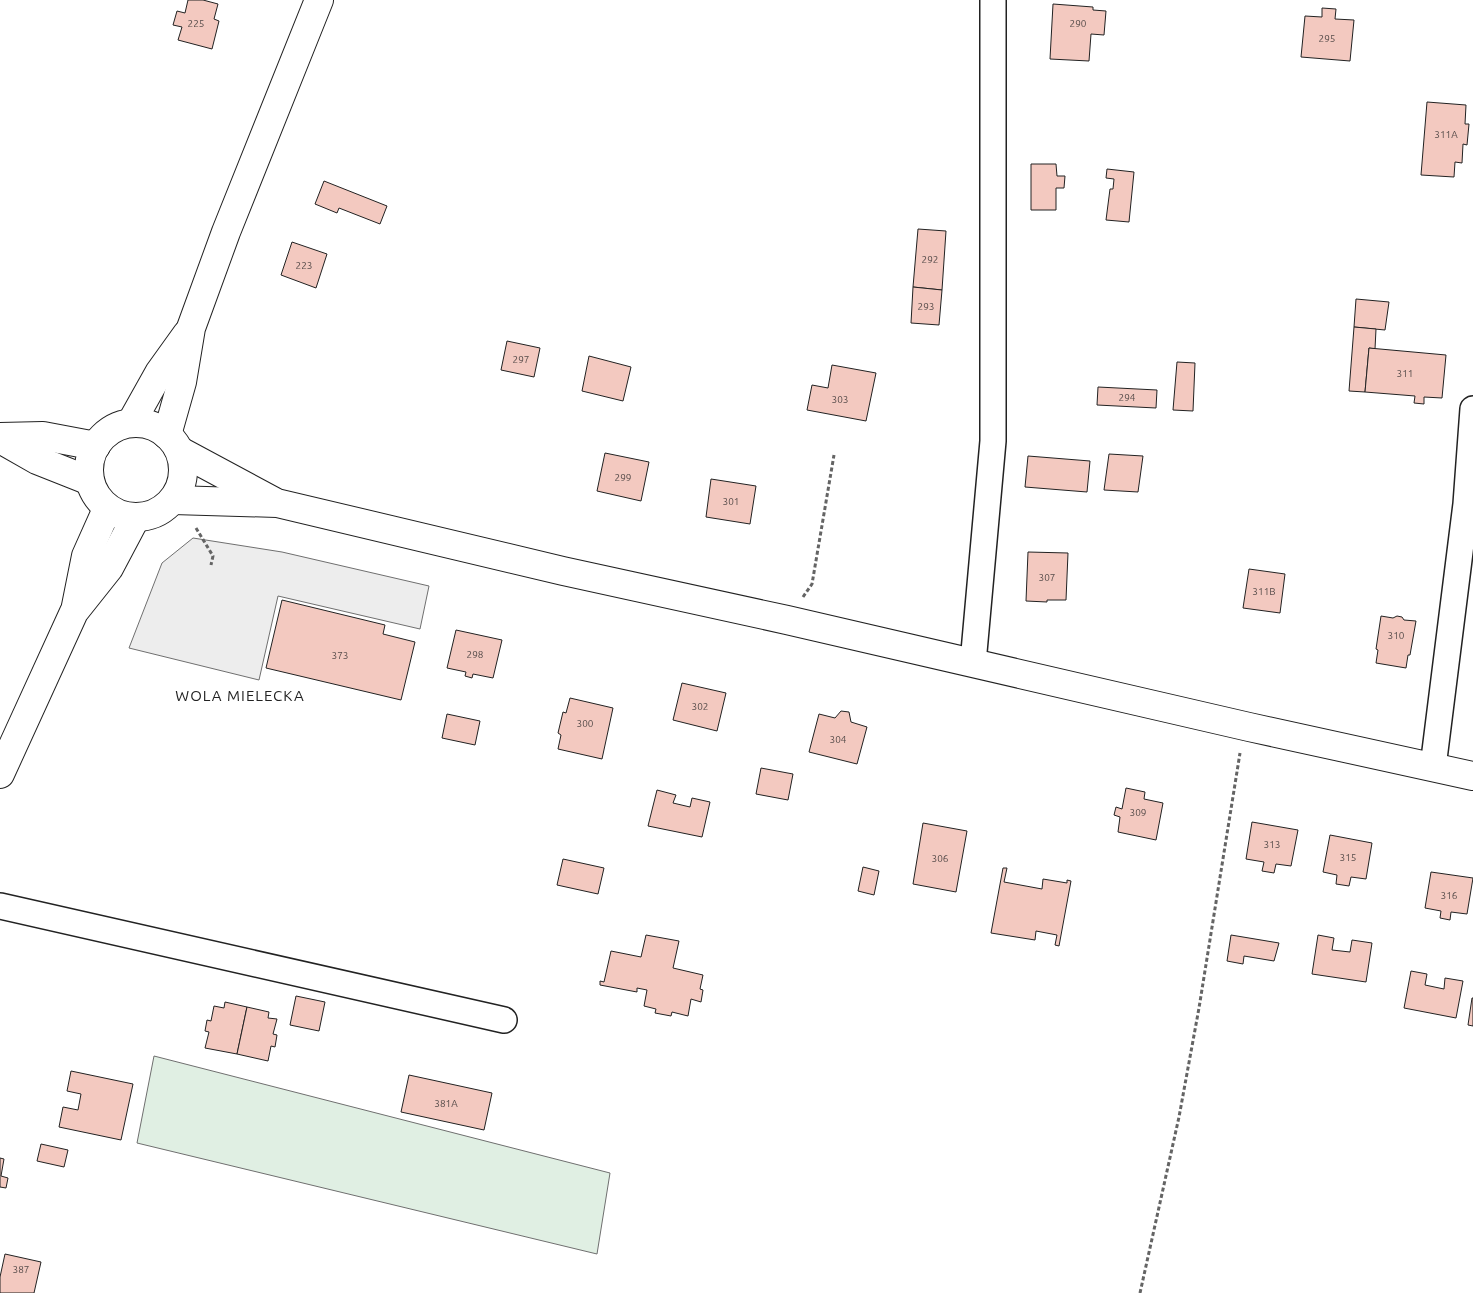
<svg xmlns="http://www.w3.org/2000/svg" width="1473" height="1293" font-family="Ubuntu,sans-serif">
<rect width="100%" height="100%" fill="#fff"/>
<!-- green -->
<path fill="#e0efe3" stroke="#6f6f6f" d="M154,1056L610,1173L597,1254L137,1143Z"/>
<!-- parking -->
<path fill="#ededed" stroke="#6f6f6f" d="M193,538L282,552L429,586L420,629L278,596L259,680L129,648L162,563Z"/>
<!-- building -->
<g fill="#f3c9c0" stroke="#222">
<path d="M188,0H203L218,4L214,19L219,21L212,49L178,40L182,27L173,25L177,11L185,13Z"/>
<path d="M1053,4L1093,7V10L1106,11L1104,35L1091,34L1089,61L1050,59Z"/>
<path d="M1322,8L1336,9L1335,19L1354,20L1350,61L1301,57L1305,16L1322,17Z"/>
<path d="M1427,102L1466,105L1465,124H1469L1467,145L1463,144L1462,163L1455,162L1454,177L1421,175Z"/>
<path d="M1031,164H1056L1057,176H1065L1064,188H1056V210H1031Z"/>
<path d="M1107,169L1134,172L1129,222L1106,220L1110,189H1113L1114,179L1106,178Z"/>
<path d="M324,181L387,206L380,224L339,208L337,213L315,204Z"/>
<path d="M918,229L946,231L942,290L913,287Z"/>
<path d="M292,242L327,254L316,288L281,275Z"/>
<path d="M913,287L942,290L939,325L911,323Z"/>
<path d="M1356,299L1389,302L1385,330L1354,327Z"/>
<path d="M1354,327L1376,329L1375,349L1369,348L1365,392L1349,391Z"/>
<path d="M507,341L540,348L534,377L501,370Z"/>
<path d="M1369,348L1446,355L1442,398L1424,397V404L1414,403L1415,396L1365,392Z"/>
<path d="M589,356L631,367L623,401L582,391Z"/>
<path d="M1177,362L1195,363L1193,411L1173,410Z"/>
<path d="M832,365L876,373L866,421L807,410L812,385L828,388Z"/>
<path d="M1098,387L1157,390L1156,408L1097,405Z"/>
<path d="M605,453L649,462L641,501L597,491Z"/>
<path d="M1109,454L1143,456L1138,492L1104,490Z"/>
<path d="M1028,456L1090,461L1087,492L1025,487Z"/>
<path d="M711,479L756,486L750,524L706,517Z"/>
<path d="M1028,552L1068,553L1066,600H1047V602L1026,601Z"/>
<path d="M1249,569L1285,574L1280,613L1243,608Z"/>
<path d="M282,600L385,625L383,634L415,642L401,700L266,668Z"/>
<path d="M1381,616L1393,618L1397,616L1402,617L1404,620L1416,621L1410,655H1408L1406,668L1376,663L1378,650L1376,649Z"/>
<path d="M456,630L502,640L493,678L473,674L472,678L465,676L466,672L447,668Z"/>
<path d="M682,683L726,693L717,731L673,720Z"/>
<path d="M570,698L613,708L602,759L558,749L561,735L558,733L563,712L566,713Z"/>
<path d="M841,711L849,712L851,722L867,727L857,764L809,752L819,714L835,718Z"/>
<path d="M447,714L480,721L475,745L442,738Z"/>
<path d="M761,768L793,774L788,800L756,794Z"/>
<path d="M1126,788L1145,792L1144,799L1163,803L1156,840L1118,832L1120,817L1114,815L1116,807L1122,809Z"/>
<path d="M657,790L676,795L673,803L690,807L692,798L710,802L702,837L648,826Z"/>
<path d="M1252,822L1298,830L1291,866L1276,864L1274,873L1262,871L1264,862L1246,859Z"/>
<path d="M923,823L967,831L956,892L913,884Z"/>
<path d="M1330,835L1372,843L1366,879L1351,877L1349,886L1336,884L1337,875L1323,872Z"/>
<path d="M563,859L604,868L598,894L557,885Z"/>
<path d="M863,867L879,871L874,895L858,891Z"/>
<path d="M1003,868H1007L1004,882L1042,889L1043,879L1067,883V880L1071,881L1059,946L1055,945L1057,935L1036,931L1035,940L991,933Z"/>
<path d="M1431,872L1473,878L1467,914L1451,912L1450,920L1440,918L1441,911L1425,908Z"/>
<path d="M646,935L679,941L673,968L703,975L700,989L703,990L701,1002L691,999L688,1016L672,1012L671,1016L655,1013L656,1009L644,1006L647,990L637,988V992L600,985V981L604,982L611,951L641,957Z"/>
<path d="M1231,935L1279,943L1274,961L1244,956L1243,964L1227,961Z"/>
<path d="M1318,935L1334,938L1332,950L1350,952L1352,940L1372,943L1366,982L1312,974Z"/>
<path d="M1411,971L1427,974L1425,985L1444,989L1445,978L1463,981L1456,1018L1404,1008Z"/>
<path d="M296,996L325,1002L319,1031L290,1025Z"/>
<path d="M1472,998H1473V1026L1468,1025Z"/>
<path d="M225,1002L247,1007L237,1054L205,1048L209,1032L205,1031L207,1020L211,1021L214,1006L224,1008Z"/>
<path d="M247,1007L269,1012L268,1018L277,1019L273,1034L277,1035L275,1047L271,1046L268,1061L237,1054Z"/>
<path d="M71,1071L133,1084L121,1140L59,1127L63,1107L78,1110L81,1094L67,1091Z"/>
<path d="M409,1075L492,1093L484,1130L401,1112Z"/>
<path d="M41,1144L68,1150L64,1167L37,1161Z"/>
<path d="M0,1158L4,1159L1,1176L8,1178L6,1188L0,1187Z"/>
<path d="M5,1254L41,1262L34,1293H0V1277Z"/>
</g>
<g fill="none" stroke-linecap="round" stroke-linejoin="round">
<defs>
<g id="street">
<path d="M973,663L993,441V0"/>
<path d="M1433,767L1466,504L1473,409"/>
<path d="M0,906L504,1020"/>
</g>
<g id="secondary">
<circle cx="136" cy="470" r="47"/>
<path d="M131,423L159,373L187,334"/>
<path d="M167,435L182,382L191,328L226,232L319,0"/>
<path d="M0,437L43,436L96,446"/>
<path d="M0,439L37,460L90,481"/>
<path d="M180,451L273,501"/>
<path d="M173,500L277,503L563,571L787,620L1249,727L1473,776"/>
<path d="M76,606L86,556L107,509"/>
<path d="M0,774L74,612L109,568L136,517"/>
</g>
</defs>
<!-- street casing -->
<use href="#street" stroke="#222" stroke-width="28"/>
<!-- secondary casing -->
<use href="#secondary" stroke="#222" stroke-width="30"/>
<!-- path -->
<g stroke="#646464" stroke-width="3" stroke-dasharray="4 2.5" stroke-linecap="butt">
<path d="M196,528L213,556L211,565"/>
<path d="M803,597L812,584L834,455"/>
<path d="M1140,1293L1179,1117L1199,1008L1240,753"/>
</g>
<!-- street -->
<use href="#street" stroke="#fff" stroke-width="25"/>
<!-- secondary -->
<use href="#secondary" stroke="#fff" stroke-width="28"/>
</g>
<g text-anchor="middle" stroke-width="4" stroke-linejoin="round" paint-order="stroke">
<!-- number labels -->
<g font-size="10" fill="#564c4a">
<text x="196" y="27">225</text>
<text x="1078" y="27">290</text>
<text x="1327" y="42">295</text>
<text x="1446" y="138">311A</text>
<text x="930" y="263">292</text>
<text x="304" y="269">223</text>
<text x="926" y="310">293</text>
<text x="521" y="363">297</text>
<text x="1405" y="377">311</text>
<text x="1127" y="401">294</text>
<text x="840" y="403">303</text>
<text x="623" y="481">299</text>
<text x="731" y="505">301</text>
<text x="1047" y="581">307</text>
<text x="1264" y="595">311B</text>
<text x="1396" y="639">310</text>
<text x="475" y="658">298</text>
<text x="340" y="659">373</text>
<text x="700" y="710">302</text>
<text x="585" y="727">300</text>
<text x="838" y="743">304</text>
<text x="1138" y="816">309</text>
<text x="1272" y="848">313</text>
<text x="1348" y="861">315</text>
<text x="940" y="862">306</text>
<text x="1449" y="899">316</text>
<text x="446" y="1107">381A</text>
<text x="21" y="1273">387</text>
</g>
<!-- quarter labels -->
<g font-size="15" letter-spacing="1" fill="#222" stroke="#fff">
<text x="240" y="701">WOLA MIELECKA</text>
</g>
</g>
</svg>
